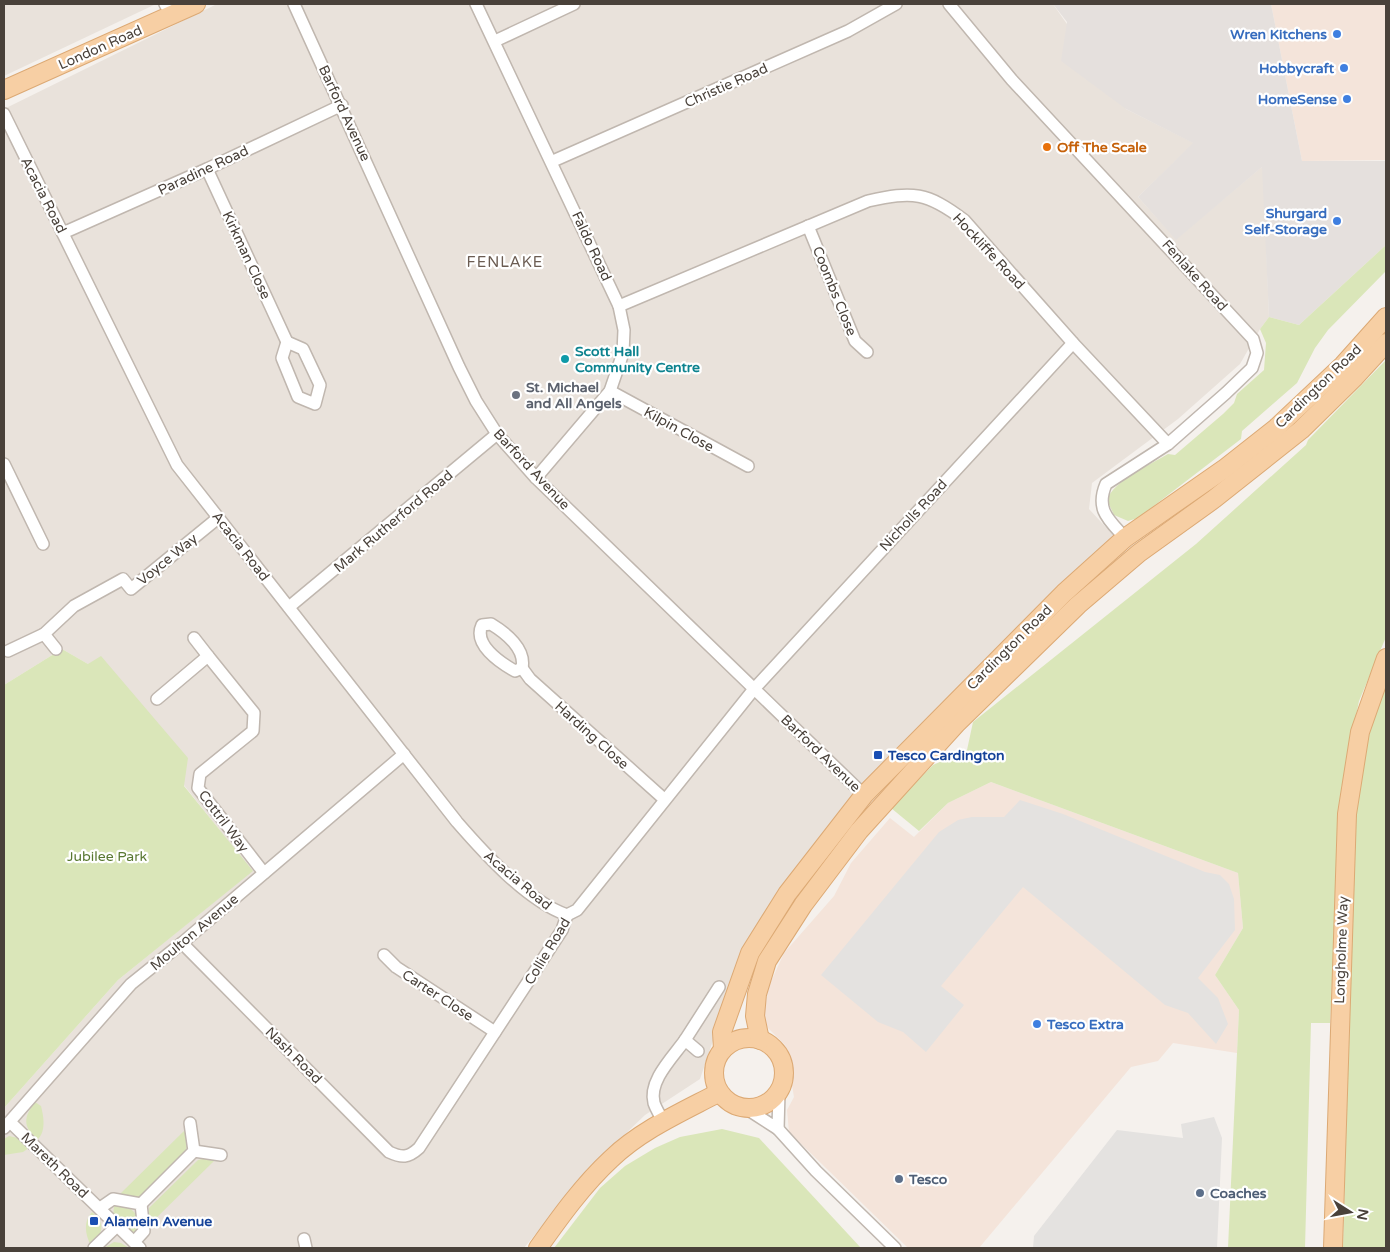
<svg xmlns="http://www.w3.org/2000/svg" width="1390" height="1252" font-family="'Varela Round',sans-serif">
<rect width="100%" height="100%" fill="#f5f1ed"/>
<!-- residential -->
<g fill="#e9e2db">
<path d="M4,4H156L4,76Z"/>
<path d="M217,4H1053L1126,109L1194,143L1138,197L1176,239L1263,166L1269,317L1260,329L1240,364L1178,419L1092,483L1089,509L1114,536L851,802L797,868L747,940L700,1079L645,1115L590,1168L524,1248H4V1108L118,980L252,871L88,664L62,649L4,685V109Z"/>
</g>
<!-- commercial -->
<g fill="#f4e4da">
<path d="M1271,4H1386V160L1302,161Z"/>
<path d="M991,782L1238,873L1243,928L1215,975L1239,1010L1237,1053L1173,1043L1158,1061L1131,1067L979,1248H908L789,1132L787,1110L794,1097L785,1045L768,1028L763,1018L769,986L784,953L834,896L851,863L890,818L914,837L948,803Z"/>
</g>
<!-- industrial -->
<path fill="#e5e0dd" d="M1053,4H1271L1302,161H1386V245L1299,325L1269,317L1262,167L1176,240L1138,197L1193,143L1126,109L1061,61L1067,22Z"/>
<!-- green -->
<g fill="#dae6b9">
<path d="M1386,245V271L1328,330L1315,348L1297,383L1242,431L1241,439L1138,518L1128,521L1114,515L1107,500C1114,480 1150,465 1168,454L1175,455L1223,414L1234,403L1237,394L1264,370L1266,343L1260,329L1269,317L1299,325Z"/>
<path d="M1386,360V637L1359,701L1341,790L1330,1023H1311L1305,1248H1228L1239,1010L1215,975L1243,928L1238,873L991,782L948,803L919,831L891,808L933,765L967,750L973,722L1196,544L1306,445L1308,440Z"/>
<path d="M62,649L88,664L101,656L188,758L184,786L253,871L118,980L4,1108V685Z"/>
<path d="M1386,676V1248H1343L1354,827C1360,770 1366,731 1386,676Z"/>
<path d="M35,1102L41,1106C44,1118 46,1132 37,1140C23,1126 23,1118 35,1102Z"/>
<path d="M722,1129L759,1138L861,1248H554L600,1188L625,1166L655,1148L680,1137Z"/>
<path d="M185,1130L187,1146L185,1154L140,1197L130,1198L119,1195Z"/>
<path d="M9,1136L18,1138L29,1148L23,1152L4,1155V1139Z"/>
<path d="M207,1158L215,1160L148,1226L149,1208L198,1160Z"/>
<path d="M120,1204C132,1208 137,1213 141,1225L137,1233L128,1232L113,1217L114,1206Z"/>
<path d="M92,1212C106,1224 103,1233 91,1246C85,1234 83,1222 92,1212Z"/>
<path d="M114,1242L121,1243L129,1248H104Z"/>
</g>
<!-- parking -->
<g fill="#e4e2e0">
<path d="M1020,800L1063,814L1205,872L1220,875L1229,884L1234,899L1235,930L1198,978L1218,998L1228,1024L1216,1044L1188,1013L1165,1005L1023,887L941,986L964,1005L926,1052L903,1032L878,1022L821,975L939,832L958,820L972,817H1004Z"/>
<path d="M1214,1117L1222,1138L1217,1248H1033L1034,1236L1117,1130L1183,1138L1181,1124Z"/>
</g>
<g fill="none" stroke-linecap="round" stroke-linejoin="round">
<defs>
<g id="street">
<path d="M165,4L171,15"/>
<path d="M294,4L459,367L476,401L497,434L536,478L864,795"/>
<path d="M476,4L619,306L624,330L623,353L610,391L536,478"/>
<path d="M949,4L1012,80L1253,339L1257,353L1252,368L1226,393L1168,444L1106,484C1095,510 1109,520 1125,538"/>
<path d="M495,41L574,4"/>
<path d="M4,114L177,465L457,822C484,853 527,901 567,915"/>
<path d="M553,161L848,31L896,4"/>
<path d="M207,169L287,342"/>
<path d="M808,226L855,341L867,352"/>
<path d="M63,233L207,169L342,105"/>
<path d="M619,306L868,201C913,191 927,192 964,220L1073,343L1168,444"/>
<path d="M287,342L303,349L320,385L315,404L298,397L282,358Z"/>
<path d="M610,391L748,466"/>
<path d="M4,464L43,544"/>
<path d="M289,607L497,434"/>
<path d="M491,624C506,633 526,649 522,668L515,671C499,662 473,644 482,625Z"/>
<path d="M44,634L56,649"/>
<path d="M194,638L208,656"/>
<path d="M8,651L44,634L74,606L123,579L131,589L218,518"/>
<path d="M522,668L530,679L664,799"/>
<path d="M157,699L208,656L254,713L253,731L200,774L198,788L264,873"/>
<path d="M567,915L577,910L754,689L1073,343"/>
<path d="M182,943L389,1152C402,1158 408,1158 419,1148L562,930L567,915"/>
<path d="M384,955L396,967L495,1032"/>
<path d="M685,1040L719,987"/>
<path d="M747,1109L778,1129L779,1092"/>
<path d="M663,1121C660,1115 656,1109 654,1103C648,1081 673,1057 685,1040L698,1051"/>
<path d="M10,1122L140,1248"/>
<path d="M4,1128L131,984L182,943L404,754"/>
<path d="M778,1129L816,1171L895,1248"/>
<path d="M194,1151L221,1155"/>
<path d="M141,1204L194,1151L190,1123"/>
<path d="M100,1208L113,1199L141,1204L144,1231L134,1242"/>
<path d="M304,1239L306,1248"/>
<path d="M94,1248L117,1226"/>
</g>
<g id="primary">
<path d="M4,90L196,4"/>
<circle cx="749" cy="1073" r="35"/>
<path d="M760,1040L755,1016L757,994L767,961L803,905L859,831L957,723L1078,605L1139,553L1214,499L1301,430L1355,377L1386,343"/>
<path d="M723,1049L722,1032L750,953L787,894L864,795L1064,593L1125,538L1224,469L1276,428L1343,365L1386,317"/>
<path d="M538,1248C560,1217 583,1185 611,1159C641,1130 682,1112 718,1093"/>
<path d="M1333,1248L1347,814L1360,732L1386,658"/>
</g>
</defs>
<!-- street casing -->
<use href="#street" stroke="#c0b7af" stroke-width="14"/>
<!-- primary casing -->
<use href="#primary" stroke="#dca974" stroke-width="20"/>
<!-- street -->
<use href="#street" stroke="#fff" stroke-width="11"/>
<!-- primary -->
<use href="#primary" stroke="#f7cfa4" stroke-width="18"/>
</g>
<!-- markers -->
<g fill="#3f7fe0" stroke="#fff" stroke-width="2">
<circle cx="1337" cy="34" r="5"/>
<circle cx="1344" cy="68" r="5"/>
<circle cx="1347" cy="99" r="5"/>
<circle cx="1337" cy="221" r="5"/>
<circle cx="1037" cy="1024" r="5"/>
</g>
<circle fill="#e8710a" stroke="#fff" stroke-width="2" cx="1047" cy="147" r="5"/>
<circle fill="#0f9aa8" stroke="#fff" stroke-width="2" cx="565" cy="359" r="5"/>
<circle fill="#6b7280" stroke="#fff" stroke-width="2" cx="516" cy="395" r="5"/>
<g fill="#1a4fb4" stroke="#fff" stroke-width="2">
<rect x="873" y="750" width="10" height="10" rx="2.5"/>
<rect x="89" y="1216" width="10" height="10" rx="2.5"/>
</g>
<g fill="#5c6f8a" stroke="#fff" stroke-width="2">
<circle cx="899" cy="1179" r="5"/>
<circle cx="1200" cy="1193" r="5"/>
</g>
<g text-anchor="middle" stroke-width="4.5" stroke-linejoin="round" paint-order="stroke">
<!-- shop labels -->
<g font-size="14" font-weight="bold" fill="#366cbe" stroke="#fff" text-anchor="end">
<text x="1327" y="39">Wren Kitchens</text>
<text x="1334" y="73">Hobbycraft</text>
<text x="1337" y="104">HomeSense</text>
<text x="1327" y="218">Shurgard<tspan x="1327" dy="16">Self-Storage</tspan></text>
<text x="1047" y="1029" text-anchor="start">Tesco Extra</text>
</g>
<!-- street labels -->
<g font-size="14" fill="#49413a" stroke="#fff">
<text transform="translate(100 47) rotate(-24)" y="5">London Road</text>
<text transform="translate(726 85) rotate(-24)" y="5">Christie Road</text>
<text transform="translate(345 113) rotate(65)" y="5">Barford Avenue</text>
<text transform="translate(203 170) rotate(-25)" y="5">Paradine Road</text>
<text transform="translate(44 195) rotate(63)" y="5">Acacia Road</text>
<text transform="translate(592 246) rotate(65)" y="5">Faldo Road</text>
<text transform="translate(989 251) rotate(47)" y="5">Hockliffe Road</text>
<text transform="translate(247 255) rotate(65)" y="5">Kirkman Close</text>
<text transform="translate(1195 275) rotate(48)" y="5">Fenlake Road</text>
<text transform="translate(835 291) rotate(68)" y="5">Coombs Close</text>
<text transform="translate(1318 386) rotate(-44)" y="5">Cardington Road</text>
<text transform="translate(679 429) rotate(29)" y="5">Kilpin Close</text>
<text transform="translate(532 469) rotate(47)" y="5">Barford Avenue</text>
<text transform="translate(913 515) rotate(-47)" y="5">Nicholls Road</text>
<text transform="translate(393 521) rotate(-40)" y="5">Mark Rutherford Road</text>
<text transform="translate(241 546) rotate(52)" y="5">Acacia Road</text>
<text transform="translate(167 559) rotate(-39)" y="5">Voyce Way</text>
<text transform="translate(1009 647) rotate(-45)" y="5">Cardington Road</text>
<text transform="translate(592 735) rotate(42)" y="5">Harding Close</text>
<text transform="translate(821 753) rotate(44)" y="5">Barford Avenue</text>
<text transform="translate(224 821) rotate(53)" y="5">Cottril Way</text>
<text transform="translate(518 880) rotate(40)" y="5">Acacia Road</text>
<text transform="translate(194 932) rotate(-40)" y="5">Moulton Avenue</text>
<text transform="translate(1341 950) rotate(-88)" y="5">Longholme Way</text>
<text transform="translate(547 951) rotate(-59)" y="5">Collie Road</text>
<text transform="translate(438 995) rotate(33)" y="5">Carter Close</text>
<text transform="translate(294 1055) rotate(45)" y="5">Nash Road</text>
<text transform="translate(55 1165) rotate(44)" y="5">Mareth Road</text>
</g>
<!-- food labels -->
<g font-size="14" font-weight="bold" fill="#c56008" stroke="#fff" text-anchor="start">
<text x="1057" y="152">Off The Scale</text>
</g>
<!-- culture labels -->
<g font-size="14" font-weight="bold" fill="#0d838f" stroke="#fff" text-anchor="start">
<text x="575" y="356">Scott Hall<tspan x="575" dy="16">Community Centre</tspan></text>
</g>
<!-- worship labels -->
<g font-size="14" font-weight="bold" fill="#5b616d" stroke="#fff" text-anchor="start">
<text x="526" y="392">St. Michael<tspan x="526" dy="16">and All Angels</tspan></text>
</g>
<!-- transit labels -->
<g font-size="14" font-weight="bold" fill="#164399" stroke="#fff" text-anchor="start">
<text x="888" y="760">Tesco Cardington</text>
<text x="104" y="1226">Alamein Avenue</text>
</g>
<!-- park labels -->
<g font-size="14" fill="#597831" stroke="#fff">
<text x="107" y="861">Jubilee Park</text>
</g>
<!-- service labels -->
<g font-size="14" font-weight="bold" fill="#4e5e75" stroke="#fff" text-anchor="start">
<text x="909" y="1184">Tesco</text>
<text x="1210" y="1198">Coaches</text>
</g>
<!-- neighbourhood labels -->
<g font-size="15" letter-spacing="1" fill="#6b5c52" stroke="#fff">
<text x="505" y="267">FENLAKE</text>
</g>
</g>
<!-- border -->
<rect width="1390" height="1252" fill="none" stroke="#49413a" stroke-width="10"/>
<!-- north arrow -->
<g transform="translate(1350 1212) rotate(101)" stroke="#ffffff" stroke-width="4" paint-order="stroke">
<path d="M0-4L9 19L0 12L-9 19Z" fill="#49413a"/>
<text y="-8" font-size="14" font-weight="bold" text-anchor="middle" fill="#49413a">N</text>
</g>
</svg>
